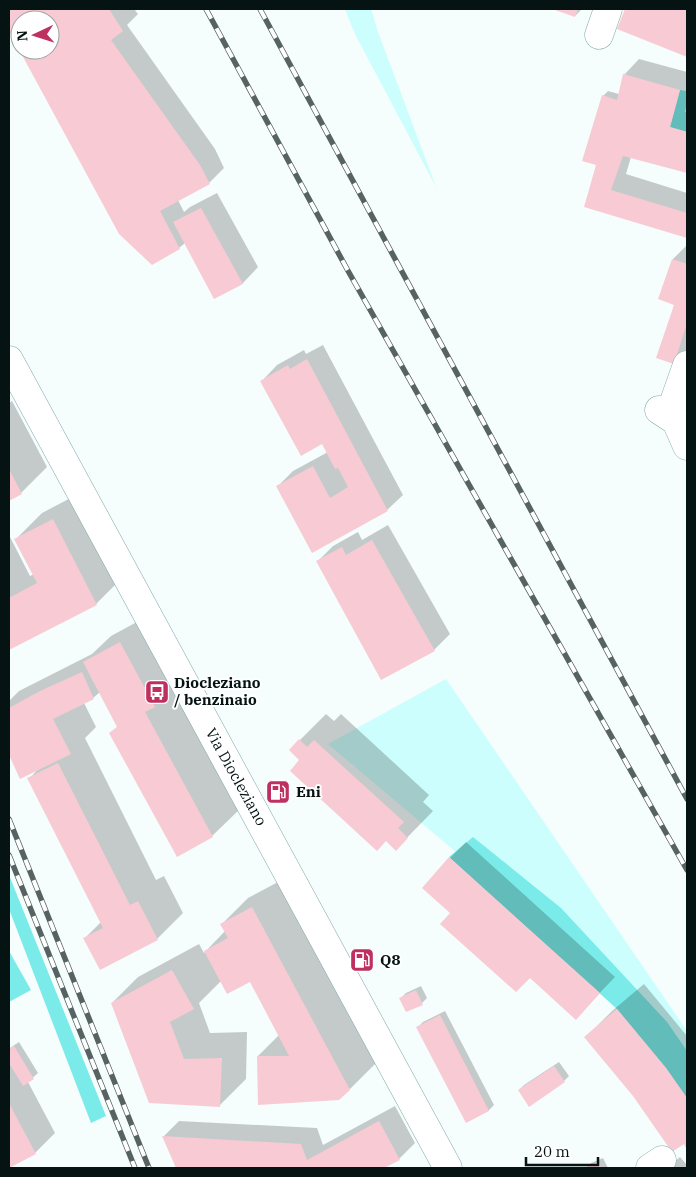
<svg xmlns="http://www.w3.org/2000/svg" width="696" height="1177" font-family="'IBM Plex Serif',serif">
<rect width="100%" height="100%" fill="#f5fdfd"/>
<!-- built -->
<g fill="#cbfefd">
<path d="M345,9H371L378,32L436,187L355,34Z"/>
<path d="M446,679L687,1031V1083L630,1012L495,885L328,744Z"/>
</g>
<!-- green -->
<g fill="#7bebe9">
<path d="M680,90L687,91V132L670,127Z"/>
<path d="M473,837L561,908L667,1022L687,1051V1098L666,1068L617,1009L449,857Z"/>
<path d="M9,875L106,1116L91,1123L9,909Z"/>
<path d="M9,951L31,990L9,1002Z"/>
</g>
<!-- shadow -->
<g fill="#0003" fill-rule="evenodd">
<path d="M9,9H134L138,14L127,25L215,149L224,168L209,183L178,200L184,212L190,207L217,193L258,267L243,283L214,297L185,243L179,248L120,233L9,30ZM20,20H50V50H20Z"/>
<path d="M555,9H582L575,16Z"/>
<path d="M627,9H687V55L619,28Z"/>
<path d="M639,59L687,72V103L685,112H687V172L631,157L626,174L687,193V236L586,206L598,165L603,96L608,91L619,94L624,75Z"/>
<path d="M687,245V349L673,363L676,304L673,259Z"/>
<path d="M323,345L403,495L387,510L313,551L277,487L293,471L328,452L323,442L262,381L277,365L304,350L306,354Z"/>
<path d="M12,401L47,467L21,493L9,499V403Z"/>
<path d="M80,493L123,577L96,604L9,649V535L30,576L34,574L16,539L42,513Z"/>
<path d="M388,525L450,634L434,650L318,561L333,546L358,532L362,540Z"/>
<path d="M146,617L239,810L212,836L111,733L118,726L100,692L93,698L84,703L96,727L85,738L156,880L164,876L183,913L157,939L85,938L101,922L29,779L39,768L20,777L9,752V701L19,691L92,654L111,636Z"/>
<path d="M326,714L334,721L341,714L429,795L423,802L433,811L396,849L301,760L300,740Z"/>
<path d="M466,842L615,977L591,1002L530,977L452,913L424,888L450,858Z"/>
<path d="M278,882L376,1063L350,1089L258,1056L279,1035L250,980L221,981L199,1003L210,1033L247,1032L246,1079L219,1106L112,1003L138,977L199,944L204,953L225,931L222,924L248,898Z"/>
<path d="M644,984L687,1036V1147L684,1142L634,1095L586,1037L612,1011Z"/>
<path d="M421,986L427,998L422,1003L401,998L406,993Z"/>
<path d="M445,1011L494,1105L489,1110L466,1122L418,1027L423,1022Z"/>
<path d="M19,1042L38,1073L28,1082L55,1133L35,1153L9,1167V1046L10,1048Z"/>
<path d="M559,1062L569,1076L564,1081L519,1090L524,1085Z"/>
<path d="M395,1106L415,1143L399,1159L382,1168H177L163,1137L179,1121L317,1128L323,1145Z"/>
<path d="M680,1157L687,1165V1168H667Z"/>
<path d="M603,1158L608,1168H586L591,1163Z"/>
</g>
<!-- building -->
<g fill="#f8cbd4" fill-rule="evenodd">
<path d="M9,9H109L123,31L111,40L200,165L210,184L160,211L180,249L152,265L119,234L9,31ZM20,20H50V50H20Z"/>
<path d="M552,9H578L575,17Z"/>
<path d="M625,9H687V57L617,29Z"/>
<path d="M623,74L680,90L670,127L687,132V173L623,156L611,190L687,213V238L584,207L596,165L582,161L602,95L617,100Z"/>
<path d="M201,208L243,284L214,299L173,222Z"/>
<path d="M672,259L687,264V323L674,364L656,358L674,305L658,299Z"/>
<path d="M307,359L388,511L312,553L276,486L313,466L330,498L348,487L338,468L335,469L322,444L301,456L260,381L288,365L290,369Z"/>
<path d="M9,469L22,494L9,501Z"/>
<path d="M53,519L97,605L9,650V598L37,583L14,539Z"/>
<path d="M372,540L435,651L381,680L316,561L342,547L346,555Z"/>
<path d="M120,642L155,707L145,712L213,837L177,857L109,733L117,727L83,662Z"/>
<path d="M82,672L94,699L53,719L71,754L20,779L9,755V708L40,691Z"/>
<path d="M299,739L307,747L314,740L404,822L398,828L408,838L396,851L386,841L377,851L290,771L299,760L289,750Z"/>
<path d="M58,763L130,905L138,901L158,940L100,970L83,938L103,928L27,778Z"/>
<path d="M449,857L600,993L576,1020L530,978L516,992L440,924L450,913L422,888Z"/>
<path d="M252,907L350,1090L339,1100L258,1105L257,1056H289L250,982L227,994L204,951L228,938L220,924Z"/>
<path d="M172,970L194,1009L170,1022L184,1059L222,1058L220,1107L149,1103L111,1003Z"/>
<path d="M416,990L423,1005L406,1012L399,998Z"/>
<path d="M617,1009L666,1068L687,1098V1150L684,1144L672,1152L633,1096L584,1037Z"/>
<path d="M440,1015L489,1111L466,1123L416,1027Z"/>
<path d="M14,1046L34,1079L23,1086L9,1063V1049Z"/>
<path d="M554,1066L565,1082L529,1107L518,1090Z"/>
<path d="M9,1103L36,1154L9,1168Z"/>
<path d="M379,1121L400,1160L384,1168H176L162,1136L301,1144L307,1160Z"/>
<path d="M598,1162L601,1168H584Z"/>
</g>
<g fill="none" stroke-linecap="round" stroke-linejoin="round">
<defs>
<g id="minor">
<path d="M599,35L608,9"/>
<path d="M9,360L448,1168"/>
<path d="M659,410L676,421L687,446"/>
<path d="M669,416L687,365"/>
<path d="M650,1168L662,1160"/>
</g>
</defs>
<!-- minor casing -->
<use href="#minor" stroke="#82a9a7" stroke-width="29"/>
<!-- minor -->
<use href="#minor" stroke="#fff" stroke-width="28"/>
<defs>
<g id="rail">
<path d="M206,9L347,269L687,870"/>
<path d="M260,9L687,799"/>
<path d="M9,819L149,1168"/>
<path d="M9,855L135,1168"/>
</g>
</defs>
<!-- rail casing -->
<use href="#rail" stroke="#576363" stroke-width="5.5"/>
<!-- rail -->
<use href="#rail" stroke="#fff" stroke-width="4" stroke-dasharray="11" stroke-linecap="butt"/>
</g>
<!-- icons -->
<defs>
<symbol id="bus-square" viewBox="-11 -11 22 22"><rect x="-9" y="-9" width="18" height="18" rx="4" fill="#bd3060" stroke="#fff"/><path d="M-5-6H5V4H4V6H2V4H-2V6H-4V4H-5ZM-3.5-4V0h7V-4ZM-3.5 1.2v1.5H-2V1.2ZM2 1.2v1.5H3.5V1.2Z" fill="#fff"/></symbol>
<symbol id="fuel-square" viewBox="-11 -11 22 22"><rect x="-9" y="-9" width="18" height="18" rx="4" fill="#bd3060" stroke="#fff"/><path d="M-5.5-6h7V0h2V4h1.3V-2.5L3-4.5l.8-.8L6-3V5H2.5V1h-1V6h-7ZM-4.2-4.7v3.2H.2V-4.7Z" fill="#fff"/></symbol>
</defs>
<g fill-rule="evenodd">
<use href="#bus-square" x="143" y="678" width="28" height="28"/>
<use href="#fuel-square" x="264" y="778" width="28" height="28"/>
<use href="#fuel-square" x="348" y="946" width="28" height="28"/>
</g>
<g text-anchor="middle" stroke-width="4" stroke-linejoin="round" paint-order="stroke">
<!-- poi labels -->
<g font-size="15" font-weight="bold" fill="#051313" stroke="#fff" text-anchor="start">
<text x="174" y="688">Diocleziano<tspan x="174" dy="17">/ benzinaio</tspan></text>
<text x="296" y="797">Eni</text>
<text x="380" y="965">Q8</text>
</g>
<!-- street labels -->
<g font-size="15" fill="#051313" stroke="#fff">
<text transform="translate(236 777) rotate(61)" y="5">Via Diocleziano</text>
</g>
</g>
<!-- border -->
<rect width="696" height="1177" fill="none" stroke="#051313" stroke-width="20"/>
<!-- north arrow -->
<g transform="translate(35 35) rotate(266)"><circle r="24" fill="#ffffff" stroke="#9ba1a1"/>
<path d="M0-4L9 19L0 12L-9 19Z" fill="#bd3060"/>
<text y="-8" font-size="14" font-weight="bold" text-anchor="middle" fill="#051313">N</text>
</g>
<!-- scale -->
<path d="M526 1157v8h72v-8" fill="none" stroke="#051313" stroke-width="2.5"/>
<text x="534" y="1157" font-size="15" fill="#051313" stroke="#ffffff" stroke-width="4" paint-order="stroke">20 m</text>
</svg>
